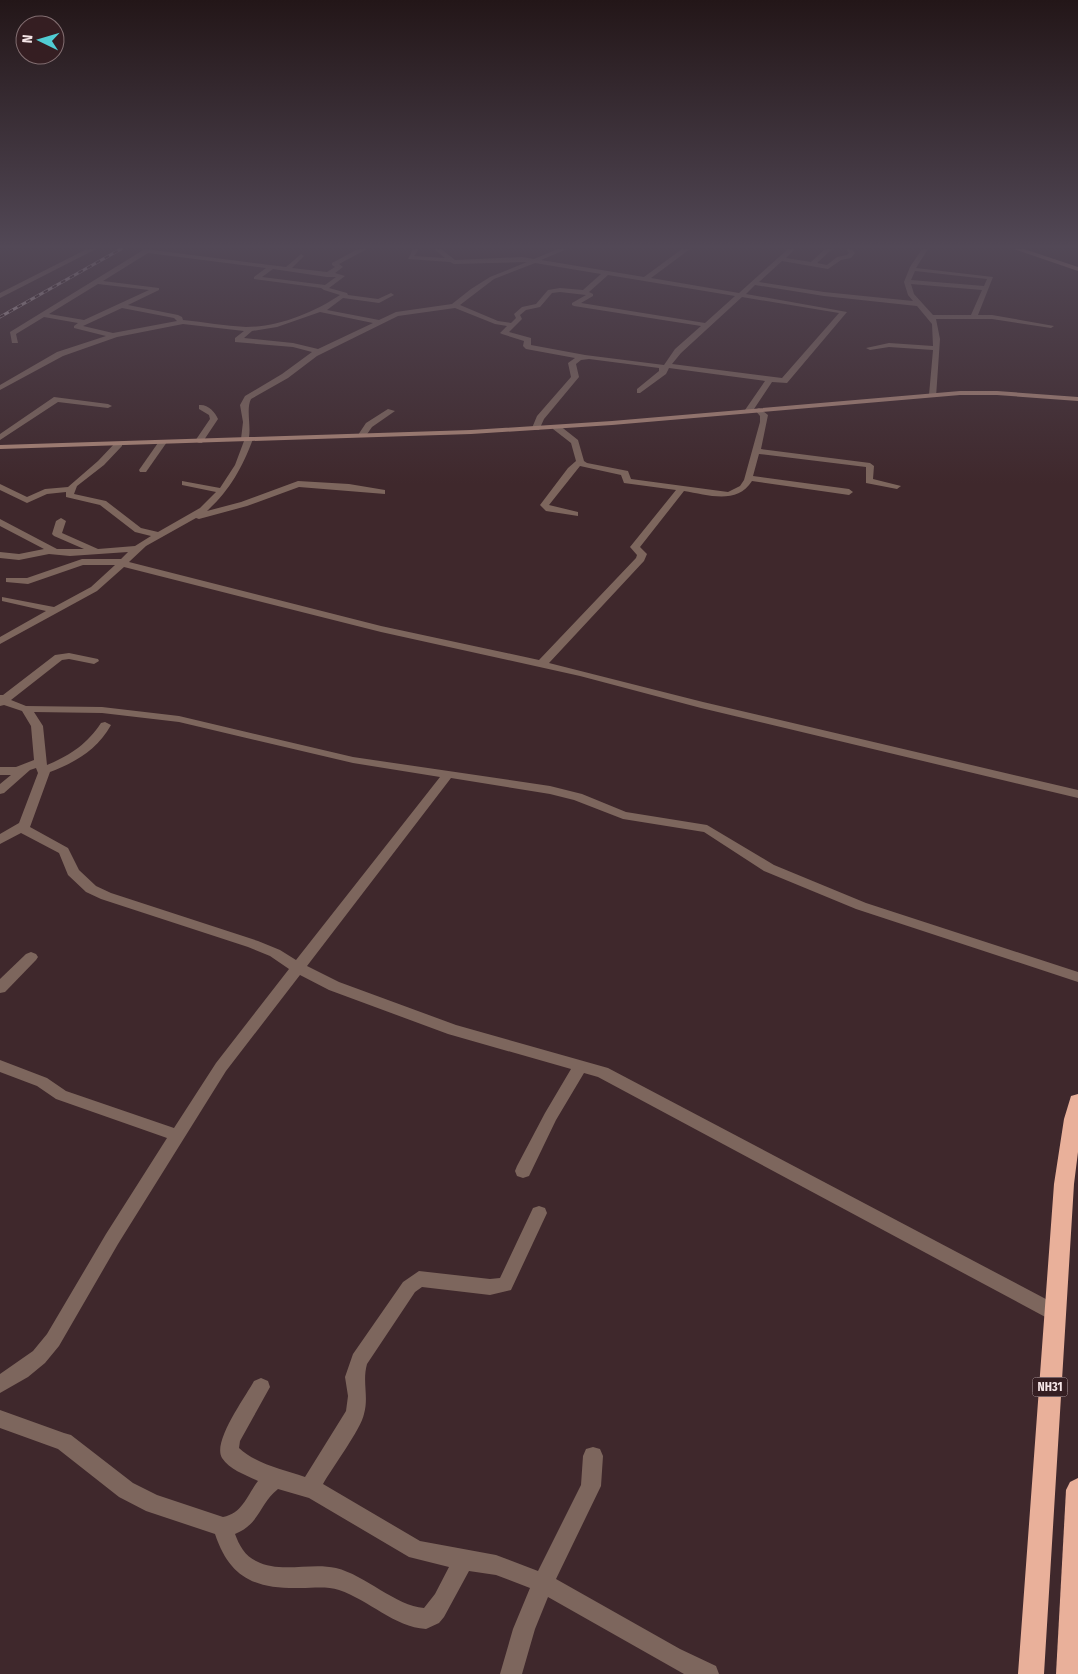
<svg xmlns="http://www.w3.org/2000/svg" width="1078" height="1674" font-family="'Fira Sans Condensed',sans-serif">
<rect width="100%" height="100%" fill="#3f282c"/>
<g fill="none" stroke-linecap="round" stroke-linejoin="round">
<!-- street -->
<g fill="#7d665d" fill-rule="evenodd">
<path d="M87,249H96L0,298V293Z"/>
<path d="M145,249L286,267L301,254L304,256L292,268L327,272L335,267L332,265V263L358,249H367L339,264L343,267L335,273L345,276L329,288L347,293L348,295L378,299L391,293L394,295L379,303L343,298L327,310L379,320L396,312L452,304L471,289L490,277L527,262L454,264L450,262L408,259L413,249H419L414,256L445,258L434,249H441L455,260L522,257L534,259L558,249H567L541,260L644,277L682,249H690L651,278L739,293L788,249H795L786,258L811,262L825,249H832L817,263L827,265L837,257L847,255L849,253L846,249H852L855,253L851,258L841,260L828,269L782,261L759,282L824,292L913,301L908,295L904,282L910,267L922,249H928L916,268L993,277L978,315H992L1054,326L1051,328L992,319H936L940,339L936,397L929,395L933,350L889,347L870,350L866,348L889,343L933,346L932,324L917,306L824,296L755,285L746,294L847,312L787,383L772,382L752,412L745,410L765,381L669,368L666,374L640,393H637V389L659,371V368L589,359L581,360L576,364L579,377L544,419L539,430H536L532,428L537,416L571,377L568,363L575,358L526,349L523,346L524,341L502,334L500,333L507,326L495,324L455,308L398,316L317,356L288,378L251,399C246,408 251,426 249,437L253,439C242,468 230,490 207,511L241,502L298,481L349,484L385,490V494L299,487L247,506L199,519L196,518L146,546L129,562L381,626L539,660L636,558L637,555L630,547L676,490L624,483L621,475L580,466L549,505L578,512V516L546,511L540,505L568,468L576,461L571,443L553,429V425H559L578,440L584,461L587,463L628,471L631,479L728,492L740,486L744,480L760,422V416L755,410L759,408L768,415L761,449L870,463L874,466L873,479L901,486L897,489L866,483V467L759,454L753,476L849,489L853,492L849,495L752,481C737,505 708,495 684,491L640,547L647,554L644,561L549,663L703,702L1078,790V798L701,708L580,676L381,632L124,567L97,591L0,644V637L46,611L2,601V597L54,607L91,587L115,565H83L28,584L6,582V578H27L82,559H121L128,552L70,556L49,554L19,560L0,558V552L19,554L44,549L0,526V519L57,549H84L54,536L52,534L56,521L61,518L66,521L62,533L98,549L135,546L151,536L135,532L100,505L66,497V492L47,494L27,503L0,490V484L27,497L45,489L68,487L98,461L116,442H122V446L104,465L77,486L74,494L106,501L141,528L158,532L200,508L216,492L182,485V481L220,488L235,465L244,441L241,439L243,422L240,405L245,396L282,374L312,352L293,347L235,342V338L244,331L183,324L117,337L63,356L0,390V385L57,352L106,336L74,328V326L78,323L44,317L16,334L18,343H12L10,332ZM148,253L266,268L254,277V279L321,288L324,290L340,295C313,313 278,327 246,327C225,326 204,322 183,320L182,317L178,315L128,305L159,290V288L103,281ZM535,263L601,274L583,290L560,288L548,290L536,304L522,307L514,314L516,318L511,323L498,321L460,305L494,279ZM273,269L327,277H336L325,285L262,277ZM915,271L987,279L984,286L911,280ZM608,275L735,296L705,323L581,303L593,296V294L589,292ZM98,284L149,290L84,320L49,314ZM911,284L982,290L971,315H933L914,294ZM560,292L586,295L572,303V305L574,306L701,326L675,349L664,365L585,355L531,345V338L509,332L522,319L520,315L526,310L540,307L552,293ZM742,297L839,313L782,378L672,364L681,353ZM122,308L174,318L177,321L113,333L83,326ZM320,312L373,323L318,349L293,343L244,338L252,331L277,327Z"/>
<path d="M54,397L108,404L112,406L108,408L58,402L0,440V434Z"/>
<path d="M199,405C208,404 215,412 218,419L202,443H199L195,441L210,419L209,415L199,409Z"/>
<path d="M388,409L395,411L372,427L365,437H359L358,435L366,423Z"/>
<path d="M160,440L167,442L146,472H140L139,470Z"/>
<path d="M69,653L98,659L99,661L94,664L69,659L62,660L11,700L26,706L102,707L179,716L353,757L550,786L582,794L626,812L707,825L774,865L866,903L1078,972V982L856,909L764,871L704,832L623,819L574,800L550,794L451,778L307,966L339,982L456,1025L608,1068L1061,1307L1064,1313L1061,1319L1055,1321L1049,1319L598,1077L584,1073L556,1120L529,1176L523,1178L517,1176L515,1171L517,1166L545,1113L571,1069L448,1034L329,990L300,975L226,1071L118,1244L59,1346L45,1363L28,1377L0,1393V1374L33,1351L47,1334L106,1234L167,1138L56,1099L37,1086L0,1072V1060L47,1078L66,1091L174,1128L216,1063L289,969L270,956L248,947L101,899L86,892L68,875L59,853L21,833L0,844V834L19,823L38,773L36,768L30,770L4,793L0,794V784L11,775H0V767H16L34,760L31,726L22,711L4,705L0,706V695H3L55,655ZM34,712L102,713L179,722L353,763L440,777L296,960L280,950L258,941L111,893L96,886L79,870L68,848L30,827L50,772C76,762 97,750 111,725L105,722L101,723C87,744 71,755 47,765L43,726Z"/>
<path d="M31,952L36,954L38,957L36,960L5,992L0,993V979L26,954Z"/>
<path d="M539,1206L545,1208L547,1213L511,1290L490,1295L422,1287L415,1292L367,1364C362,1382 369,1396 364,1414C361,1429 332,1468 323,1484L420,1541L496,1555L538,1571L581,1485L583,1456L586,1449L593,1447L600,1449L603,1456L601,1486L556,1579L680,1649L716,1666L719,1674H684L548,1597L535,1629L522,1674H500L513,1629L530,1588L496,1575L469,1571L444,1617L439,1623L426,1629C394,1627 369,1600 339,1590C327,1586 313,1588 301,1588C256,1589 230,1579 215,1534L146,1511L119,1497L58,1449L0,1428V1410L64,1433L71,1435L133,1483L157,1495L223,1517C243,1513 247,1495 258,1481C246,1475 230,1470 222,1458C212,1442 246,1396 254,1381L261,1378L268,1381L270,1387L240,1441L239,1448C258,1465 282,1469 305,1477L346,1411L348,1396L345,1377L353,1354L403,1282L419,1271L490,1279L500,1278L533,1208ZM278,1489L309,1498L409,1557L449,1567L435,1594L424,1608C396,1606 365,1575 336,1568C310,1562 281,1574 256,1561C245,1556 239,1545 235,1534C260,1524 259,1504 278,1489Z"/>
</g>
<!-- secondary -->
<g fill="#a98476" fill-rule="evenodd">
<path d="M1014,249H1024L1078,267V271Z"/>
<path d="M960,391H997L1078,397V401L997,395H960L612,425L471,434L0,449V445L471,430L612,421Z"/>
</g>
<!-- highway -->
<g fill="#e9b09a" fill-rule="evenodd">
<path d="M1078,1094V1152L1074,1184L1044,1674H1018L1054,1184L1064,1119L1071,1096Z"/>
<path d="M1078,1478V1674H1056L1066,1490L1070,1482Z"/>
</g>
<defs>
<path id="rail" d="M0,317L121,249"/>
</defs>
<!-- rail casing -->
<use href="#rail" stroke="#cab8bb" stroke-width="3"/>
<!-- rail -->
<use href="#rail" stroke="#351e22" stroke-width="2" stroke-dasharray="5" stroke-linecap="butt"/>
</g>
<!-- sky -->
<linearGradient id="sky" x2="0" y2="1"><stop stop-color="#231618"/><stop offset="0.51" stop-color="#524856"/><stop offset="1" stop-color="#524856" stop-opacity="0"/></linearGradient>
<rect width="1078" height="484" fill="url(#sky)"/>
<g text-anchor="middle" stroke-width="5" stroke-linejoin="round" paint-order="stroke">
<!-- shield labels -->
<rect fill="#351e22" stroke="#bba9ac" stroke-width="1" x="1032.5" y="1377.5" width="35" height="19" rx="4"/>
<g font-size="12" font-weight="bold" fill="#f5e5e7">
<text x="1050" y="1391">NH31</text>
</g>
</g>
<!-- north arrow -->
<g transform="translate(40 40) rotate(275)"><circle r="24" fill="#351e22" stroke="#826e71"/>
<path d="M0-4L9 19L0 12L-9 19Z" fill="#51ccd3"/>
<text y="-8" font-size="14" font-weight="bold" text-anchor="middle" fill="#f5e5e7">N</text>
</g>
</svg>
